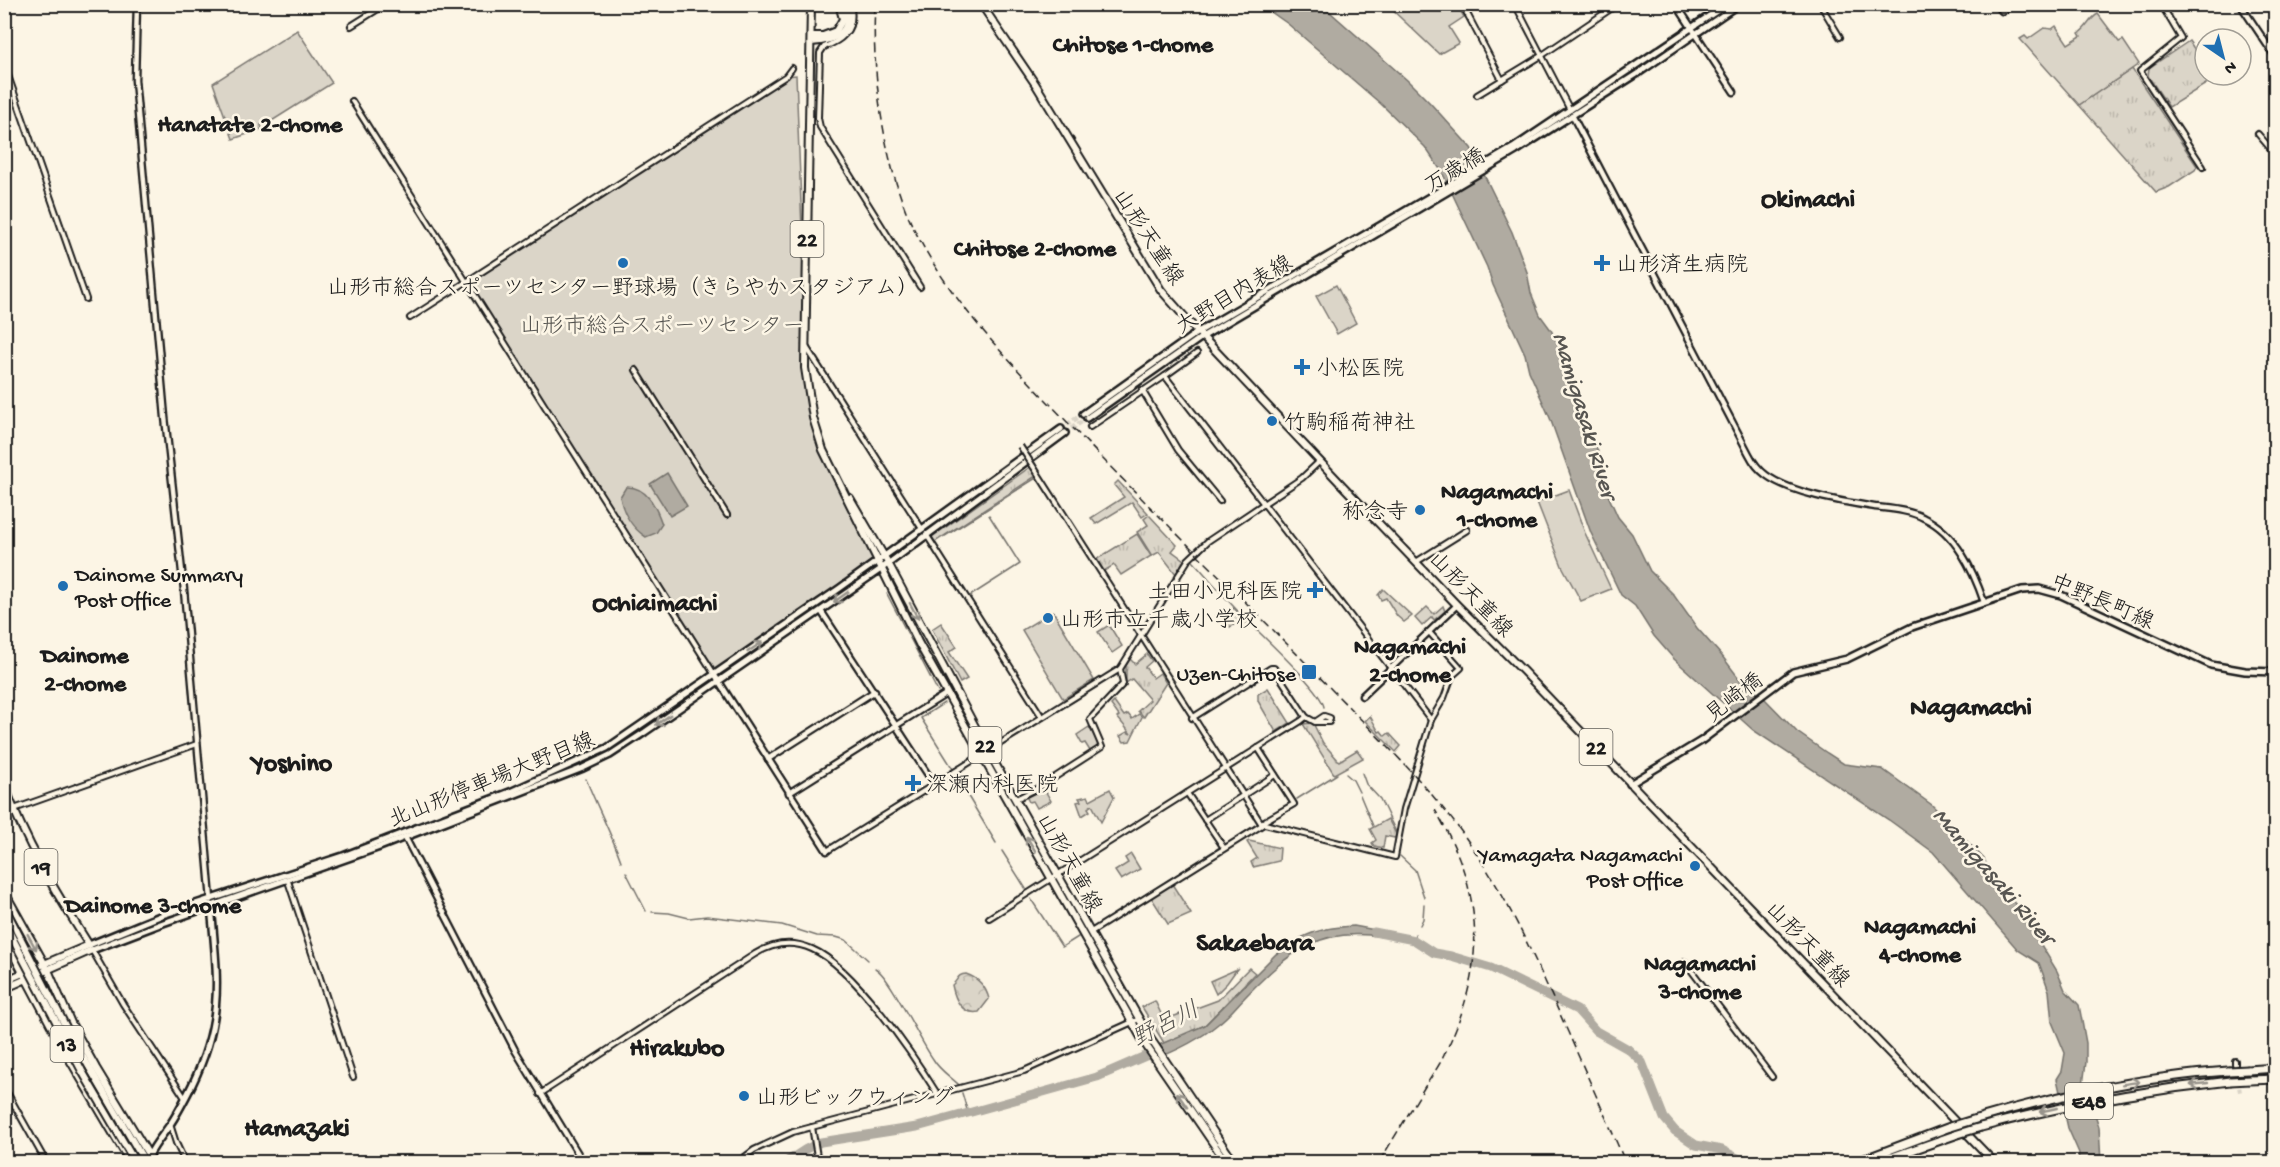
<svg xmlns="http://www.w3.org/2000/svg" width="2280" height="1167" font-family="'Gochi Hand','Klee One',sans-serif">
<defs>
<pattern id="grass-tufts" width="24" height="20" patternUnits="userSpaceOnUse" patternTransform="scale(1.5)"><rect width="24" height="20" fill="#dbd5c8"/><path d="M3 7l-1-3M5 7V3M7 7l1-3M15 17l-1-3M17 17v-4M19 17l1-3" fill="none" stroke="#bbb6ab"/></pattern>
<pattern id="forest-crowns" width="20" height="18" patternUnits="userSpaceOnUse" patternTransform="scale(1.5)"><rect width="20" height="18" fill="#dbd5c8"/><path d="M2 6a3 3 0 1 1 6 0M12 15a3 3 0 1 1 6 0" fill="none" stroke="#bbb6ab"/></pattern>
</defs>
<rect width="100%" height="100%" fill="#fcf5e5"/>
<filter id="ink" filterUnits="userSpaceOnUse"><feTurbulence type="fractalNoise" baseFrequency=".0167" numOctaves="2"/><feDisplacementMap in="SourceGraphic" scale="12" xChannelSelector="R" yChannelSelector="G"/><feConvolveMatrix kernelMatrix="1 2 1 2 8 2 1 2 1" color-interpolation-filters="sRGB"/></filter>
<g filter="url(#ink)">
<!-- grass -->
<g fill="url(#grass-tufts)" stroke="#7c7872" stroke-width="1.5">
<path d="M2189,41L2205,65V75H2211L2214,79L2169,107L2148,76L2149,68Z"/>
<path d="M2132,69L2197,166L2195,170L2169,187L2156,192L2079,105Z"/>
<path d="M1030,467L1036,476L935,542L932,537Z"/>
<path d="M1118,481L1148,513L1142,517L1132,502L1096,524L1091,518L1124,497L1114,485Z"/>
<path d="M1149,515L1177,545L1172,551L1184,560L1176,574L1159,552L1152,556L1137,532L1148,525L1144,519Z"/>
<path d="M1137,534L1151,556L1121,575L1114,565L1104,571L1097,559Z"/>
<path d="M1443,606L1445,611L1434,620L1432,617L1422,626L1415,618L1427,607L1434,614Z"/>
<path d="M941,623L957,647L949,652L967,679L960,683L932,629Z"/>
<path d="M1147,654L1152,661L1145,667L1153,678L1160,673L1166,683L1144,717L1138,711L1150,700L1132,679L1126,683V666L1130,659L1135,664Z"/>
<path d="M1268,688L1290,723L1276,732L1258,701V694Z"/>
<path d="M1370,716L1379,732L1381,731L1385,736L1389,733L1401,746L1396,752L1365,721Z"/>
<path d="M1313,723L1323,743L1339,761L1357,750L1363,758L1334,774L1303,724Z"/>
<path d="M1388,819L1396,834L1395,838L1385,836L1383,848L1374,846L1372,843L1376,840L1370,829Z"/>
<path d="M1249,841L1280,848L1279,861L1253,867L1251,862L1257,858L1247,842Z"/>
<path d="M1172,884L1191,914L1168,924L1151,897Z"/>
<path d="M1249,968L1255,973L1205,1025L1191,1033L1164,1043L1142,1007L1155,1001L1164,1020L1218,1000Z"/>
<path d="M1237,969L1227,983L1216,994L1210,981Z"/>
</g>
<!-- forest -->
<path fill="url(#forest-crowns)" stroke="#7c7872" stroke-width="1.5" d="M966,974C978,978 986,987 989,999L979,1012C962,1015 955,1000 952,985C958,981 957,974 966,974Z"/>
<!-- green -->
<g fill="#dbd5c8" stroke="#7c7872" stroke-width="1.5">
<path d="M1387,5H1457L1464,17L1449,27L1459,43L1439,54Z"/>
<path d="M2098,14L2119,42L2123,40L2139,64L2079,105L2020,39L2025,36L2028,39L2044,28L2052,29L2056,26L2068,44L2081,36L2079,33C2088,27 2089,19 2098,14Z"/>
<path d="M297,30L332,83L267,124L261,125L262,129L233,139L213,83Z"/>
<path d="M796,75L805,308V368L819,439L877,562L714,674L465,281L786,76Z"/>
<path d="M1336,285L1356,323L1337,334L1316,296Z"/>
<path d="M1569,490L1585,533L1611,589L1581,601L1562,566L1537,502Z"/>
<path d="M1383,589L1412,616L1404,622L1397,616L1386,598L1381,600L1378,595Z"/>
<path d="M1234,608L1250,625L1242,630L1238,623L1230,627L1227,621L1219,623L1216,616Z"/>
<path d="M1053,611L1094,680L1063,699L1022,630Z"/>
<path d="M1109,625L1122,646L1112,653L1098,632Z"/>
<path d="M1114,702L1124,716L1128,714L1132,719L1139,714L1142,717L1130,741L1124,742L1120,736L1127,732L1131,734L1117,717L1119,716L1111,705Z"/>
<path d="M1089,727L1098,742L1097,747L1090,751L1085,743L1082,744L1077,735Z"/>
<path d="M1043,787L1051,801L1037,808L1033,801L1029,802L1026,796Z"/>
<path d="M1110,789L1114,797L1101,822L1092,805L1088,808L1090,811L1082,816L1077,802L1081,801L1079,798L1088,796L1090,800Z"/>
<path d="M1131,854L1140,869L1121,880L1115,871L1128,863L1125,858Z"/>
</g>
<!-- water -->
<g fill="#b0aba1" stroke="#75726c" stroke-width="1.5">
<path d="M1261,5H1322L1407,80L1431,104L1471,148L1512,232L1527,272L1531,293L1540,315L1551,330L1559,346L1601,460L1598,473L1618,517L1632,534L1650,571L1673,594L1697,628L1722,656L1741,681L1765,699L1797,732L1827,753L1844,764L1882,769L1932,805L1984,859L1991,874L2031,922L2041,945L2057,971L2065,990L2079,1005L2086,1043V1062L2083,1085L2088,1105L2095,1114L2099,1127L2101,1162H2078L2079,1153L2068,1128L2057,1079L2062,1071L2065,1053L2052,1022L2049,991L2039,963L2018,950L1933,852L1889,820L1753,730L1674,659L1654,636L1635,606L1621,595L1591,533L1550,418L1529,371L1525,354L1493,285L1487,267L1442,172L1425,147L1381,104L1288,24Z"/>
<path d="M667,473L687,506L670,516L650,484Z"/>
<path d="M626,487C647,486 656,507 662,524L656,533L646,537C632,528 623,513 620,497Z"/>
<path d="M1354,926L1386,932L1383,937C1320,926 1289,952 1247,995C1238,1004 1229,1016 1218,1024C1199,1040 1174,1052 1150,1061L1145,1051L1205,1025L1276,954C1286,950 1292,943 1301,938C1318,929 1335,927 1354,926Z"/>
</g>
<g fill="none" stroke-linecap="round" stroke-linejoin="round">
<!-- stream -->
<g stroke="#75726c" stroke-width="1.5">
<path d="M945,536L1036,478"/>
<path d="M1193,561C1207,576 1220,592 1234,607C1251,626 1320,687 1324,707"/>
<path d="M887,594L938,692"/>
<path d="M970,596L1020,564L989,515"/>
<path d="M944,703L921,718L953,769"/>
<path d="M1264,751L1295,800"/>
<path d="M1362,773L1366,784L1380,799L1396,832"/>
<path d="M1346,774L1353,780L1359,792"/>
<path d="M957,778L996,843"/>
<path d="M586,779C597,807 611,833 621,861"/>
<path d="M1360,795L1373,826"/>
<path d="M1297,799L1337,774"/>
<path d="M1270,823L1391,853"/>
<path d="M1225,845L1255,825"/>
<path d="M1002,851L1026,889"/>
<path d="M1400,856L1415,870L1424,897"/>
<path d="M626,872L646,911"/>
<path d="M1031,899L1062,947L1078,937"/>
<path d="M1134,902L1220,847"/>
<path d="M652,912L669,913L689,918L707,916L782,925L817,936L836,937L846,940L868,960"/>
<path d="M1420,925L1423,919L1424,904"/>
<path d="M1096,926L1129,906"/>
<path d="M1414,940L1415,934"/>
<path d="M875,968C891,977 919,1040 933,1059C940,1071 950,1076 959,1085"/>
<path d="M962,1093L968,1113"/>
</g>
<!-- river -->
<g stroke="#b0aba1" stroke-width="9">
<path d="M1374,932L1414,940L1434,953L1451,956L1491,968L1577,1010L1596,1031L1628,1049L1642,1062L1664,1118L1675,1131L1696,1145L1722,1150L1745,1162"/>
<path d="M786,1162L806,1149L821,1142L917,1127L968,1113L1097,1077L1157,1051"/>
</g>
<!-- minor-tunnel -->
<path stroke="#dad4c7" stroke-width="4" stroke-dasharray="4 2" stroke-linecap="butt" d="M2235,1064L2240,1092"/>
<!-- secondary-tunnel -->
<g stroke="#dad4c7" stroke-width="5" stroke-dasharray="5 2.5" stroke-linecap="butt">
<path d="M1061,429L1083,414"/>
<path d="M1065,433L1087,418"/>
</g>
<defs>
<g id="minor">
<path d="M850,4C856,27 844,40 824,47L820,53L818,118L820,127L920,287"/>
<path d="M1462,4L1502,80"/>
<path d="M1515,4L1570,110"/>
<path d="M1820,4L1840,37"/>
<path d="M2161,4L2181,38L2140,71L2203,167"/>
<path d="M351,26L386,4"/>
<path d="M4,64L86,299"/>
<path d="M1477,95L1541,56L1618,4"/>
<path d="M352,101L718,680"/>
<path d="M2258,134L2276,155"/>
<path d="M410,318L786,76L792,68"/>
<path d="M805,345L922,529"/>
<path d="M636,370L727,515"/>
<path d="M1142,390L1178,450L1220,501"/>
<path d="M1090,427L1165,376"/>
<path d="M1033,466L1261,823L1395,857L1404,809L1431,720L1165,376L1197,353"/>
<path d="M926,534L1042,717"/>
<path d="M1416,562L1467,530"/>
<path d="M1429,632L1461,668L1452,676L1444,698L1431,720"/>
<path d="M1192,718L1271,668H1274L1306,717"/>
<path d="M1258,748L1294,804L1261,823"/>
<path d="M1187,793L1224,848"/>
<path d="M1016,799L1038,788L1102,747L1090,719L1123,684L1120,669"/>
<path d="M14,809L197,744"/>
<path d="M1205,820L1275,775"/>
<path d="M827,851L1120,669L1188,560L1208,541L1302,478L1320,461"/>
<path d="M288,881L353,1077"/>
<path d="M989,918L1301,721L1306,717L1315,722L1324,716L1330,718L1329,722H1315"/>
<path d="M1091,932L1262,825"/>
<path d="M92,950L123,1004L185,1098"/>
<path d="M1685,962L1772,1077"/>
<path d="M2235,1061V1064"/>
<path d="M4,1087L46,1162"/>
<path d="M540,1094L755,954C773,943 792,940 812,949C854,967 913,1055 938,1095"/>
<path d="M170,1124L176,1143L185,1162"/>
<path d="M812,1127L818,1162"/>
<path d="M738,1162L754,1150L793,1132L1024,1071L1139,1019"/>
</g>
<g id="tertiary">
<path d="M137,4L135,80L165,417L184,590L211,900"/>
<path d="M1676,4L1734,92"/>
<path d="M1996,4L2002,11L2015,4"/>
<path d="M2240,4L2276,58"/>
<path d="M1572,115L1749,454C1753,462 1758,469 1766,475C1792,494 1844,502 1875,507C1891,509 1909,510 1924,518C1956,533 1973,570 1984,602"/>
<path d="M821,611L934,784"/>
<path d="M718,680L827,851"/>
<path d="M1362,696L1457,605"/>
<path d="M768,759L875,691"/>
<path d="M789,793L946,694"/>
<path d="M405,837L515,1050L583,1162"/>
</g>
<g id="secondary">
<path d="M1083,414L1198,332L1513,148L1727,4"/>
<path d="M1087,418L1202,337L1516,151L1640,72L1739,4"/>
<path d="M1630,784L1701,741L1793,672L1847,659L1912,627L2022,590L2039,589L2061,595L2211,665L2245,671L2276,672"/>
<path d="M89,945L165,914L343,856L510,792L607,748L840,588L1061,429"/>
<path d="M92,950L163,923L377,848L583,768L610,755L645,732L881,569L1065,433"/>
<path d="M149,1156C154,1145 162,1136 169,1126C178,1113 185,1099 192,1085C225,1017 217,977 211,905"/>
</g>
<g id="primary">
<path d="M811,4L805,368L813,418L823,450L919,644L1143,1041L1226,1162"/>
<path d="M981,4L1036,85L1161,290L1198,332L1342,485L1457,605L1523,671L1994,1162"/>
<path d="M811,36H823L836,31L843,19L839,4"/>
<path d="M811,42C835,41 854,33 845,4"/>
<path d="M850,498L888,563L988,751L1150,1038L1234,1162"/>
<path d="M4,784C25,842 56,893 89,945L4,981"/>
<path d="M4,989L92,950"/>
</g>
<g id="trunk">
<path d="M4,891L48,970L71,1023L96,1068L153,1162"/>
<path d="M4,937L64,1050L130,1162"/>
<path d="M69,1033L145,1162"/>
</g>
<g id="motorway">
<path d="M2248,1070L2276,1068"/>
<path d="M2250,1080L2276,1079"/>
<path d="M1976,1119C2057,1095 2143,1077 2228,1071"/>
<path d="M1981,1127C2064,1105 2145,1090 2230,1081"/>
<path d="M1857,1162L1950,1127"/>
<path d="M1878,1162L1958,1134"/>
</g>
</defs>
<!-- minor casing -->
<use href="#minor" stroke="#1c1c1c" stroke-width="8"/>
<!-- tertiary casing -->
<use href="#tertiary" stroke="#1c1c1c" stroke-width="9"/>
<!-- secondary casing -->
<use href="#secondary" stroke="#1c1c1c" stroke-width="10"/>
<!-- primary casing -->
<use href="#primary" stroke="#1c1c1c" stroke-width="10"/>
<!-- trunk casing -->
<use href="#trunk" stroke="#1c1c1c" stroke-width="10"/>
<!-- motorway casing -->
<use href="#motorway" stroke="#1c1c1c" stroke-width="11"/>
<!-- minor -->
<use href="#minor" stroke="#fcf5e5" stroke-width="4"/>
<!-- tertiary -->
<use href="#tertiary" stroke="#fcf5e5" stroke-width="4.5"/>
<!-- secondary -->
<use href="#secondary" stroke="#fcf5e5" stroke-width="5"/>
<!-- primary -->
<use href="#primary" stroke="#fcf5e5" stroke-width="6"/>
<!-- trunk -->
<use href="#trunk" stroke="#fcf5e5" stroke-width="6"/>
<!-- motorway -->
<use href="#motorway" stroke="#fcf5e5" stroke-width="7"/>
<!-- rail -->
<g stroke="#1c1c1c" stroke-width="1.5" stroke-dasharray="9 4.5" stroke-linecap="butt">
<path d="M875,4C871,71 884,167 913,227C951,304 1013,365 1072,427C1157,516 1246,601 1332,690C1375,734 1420,777 1457,826C1505,889 1536,961 1568,1032C1587,1076 1607,1119 1625,1162"/>
<path d="M1379,1162C1394,1138 1409,1113 1424,1088C1431,1077 1440,1065 1445,1053C1487,966 1485,893 1435,810"/>
</g>
<defs>
<path id="minor-bridge" d="M1020,446L1033,466"/>
<g id="trunk-bridge">
<path d="M4,906L69,1033"/>
<path d="M4,922L82,1071L135,1162"/>
</g>
<g id="motorway-bridge">
<path d="M2228,1071L2248,1070"/>
<path d="M2230,1081L2250,1080"/>
<path d="M1950,1127L1976,1119"/>
<path d="M1958,1134L1981,1127"/>
</g>
</defs>
<!-- minor-bridge casing -->
<use href="#minor-bridge" stroke="#1c1c1c" stroke-width="8" stroke-linecap="butt"/>
<!-- trunk-bridge casing -->
<use href="#trunk-bridge" stroke="#1c1c1c" stroke-width="10" stroke-linecap="butt"/>
<!-- motorway-bridge casing -->
<use href="#motorway-bridge" stroke="#1c1c1c" stroke-width="11" stroke-linecap="butt"/>
<!-- minor-bridge -->
<use href="#minor-bridge" stroke="#fcf5e5" stroke-width="4"/>
<!-- trunk-bridge -->
<use href="#trunk-bridge" stroke="#fcf5e5" stroke-width="6"/>
<!-- motorway-bridge -->
<use href="#motorway-bridge" stroke="#fcf5e5" stroke-width="7"/>
</g>
<!-- one-way arrows -->
<defs><path id="oneway-shaft" d="M-6 0H5M1.5-3L5.5 0L1.5 3" fill="none" stroke-width="1.6" stroke-linecap="round" stroke-linejoin="round" transform="scale(1.5)"/></defs>
<g stroke="#97938b">
<use href="#oneway-shaft" transform="translate(841 597) rotate(145)"/>
<use href="#oneway-shaft" transform="translate(914 611) rotate(62)"/>
<use href="#oneway-shaft" transform="translate(755 647) rotate(-34)"/>
<use href="#oneway-shaft" transform="translate(663 720) rotate(145)"/>
<use href="#oneway-shaft" transform="translate(1031 844) rotate(-121)"/>
<use href="#oneway-shaft" transform="translate(32 942) rotate(61)"/>
<use href="#oneway-shaft" transform="translate(2131 1083) rotate(-9)"/>
<use href="#oneway-shaft" transform="translate(2199 1084) rotate(174)"/>
<use href="#oneway-shaft" transform="translate(1182 1100) rotate(-125)"/>
<use href="#oneway-shaft" transform="translate(2048 1110) rotate(167)"/>
</g>
</g>
<!-- markers -->
<g fill="#1f6fb2" stroke="#fcf5e5" stroke-width="2">
<circle cx="623" cy="263" r="6"/>
<path d="M1599 254h6v6h6v6h-6v6h-6v-6h-6v-6h6z"/>
<path d="M1299 358h6v6h6v6h-6v6h-6v-6h-6v-6h6z"/>
<circle cx="1272" cy="421" r="6"/>
<circle cx="1420" cy="510" r="6"/>
<circle cx="63" cy="586" r="6"/>
<path d="M1312 581h6v6h6v6h-6v6h-6v-6h-6v-6h6z"/>
<circle cx="1048" cy="618" r="6"/>
<rect x="1301" y="664" width="16" height="16" rx="3"/>
<path d="M910 774h6v6h6v6h-6v6h-6v-6h-6v-6h6z"/>
<circle cx="1695" cy="866" r="6"/>
<circle cx="744" cy="1096" r="6"/>
</g>
<g text-anchor="middle" stroke-width="5" stroke-linejoin="round" paint-order="stroke">
<!-- shield labels -->
<g fill="#fcf5e5" stroke="#5f5d58" stroke-width="1.5">
<rect x="790.5" y="221" width="33" height="36" rx="4.5"/>
<rect x="968.5" y="727" width="33" height="36" rx="4.5"/>
<rect x="1579.5" y="729" width="33" height="36" rx="4.5"/>
<rect x="24.5" y="849" width="33" height="36" rx="4.5"/>
<rect x="50.5" y="1026" width="33" height="36" rx="4.5"/>
<rect x="2065" y="1083" width="48" height="36" rx="4.5"/>
</g>
<g font-size="21" font-weight="bold" fill="#1c1c1c">
<text x="807" y="246">22</text>
<text x="985" y="752">22</text>
<text x="1596" y="754">22</text>
<text x="41" y="874">19</text>
<text x="67" y="1051">13</text>
<text x="2089" y="1108">E48</text>
</g>
<!-- street labels -->
<g font-size="22" fill="#1c1c1c" stroke="#fcf5e5">
<text transform="translate(1454 169) rotate(-31)" y="8">万歳橋</text>
<text transform="translate(1150 236) rotate(57)" y="8">山形天童線</text>
<text transform="translate(1233 293) rotate(-31)" y="8">大野目内表線</text>
<text transform="translate(1472 593) rotate(46)" y="8">山形天童線</text>
<text transform="translate(2103 600) rotate(23)" y="8">中野長町線</text>
<text transform="translate(1733 696) rotate(-37)" y="8">見崎橋</text>
<text transform="translate(491 778) rotate(-22)" y="8">北山形停車場大野目線</text>
<text transform="translate(1071 862) rotate(61)" y="8">山形天童線</text>
<text transform="translate(1809 943) rotate(46)" y="8">山形天童線</text>
</g>
<!-- poi labels -->
<g font-size="22" fill="#1c1c1c" stroke="#fcf5e5" text-anchor="start">
<text x="1616" y="271">山形済生病院</text>
<text x="623" y="294" text-anchor="middle">山形市総合スポーツセンター野球場（きらやかスタジアム）</text>
<text x="1316" y="375">小松医院</text>
<text x="1284" y="429">竹駒稲荷神社</text>
<text x="1408" y="518" text-anchor="end">称念寺</text>
<text x="75" y="581">Dainome Summary<tspan x="75" dy="25">Post Office</tspan></text>
<text x="1302" y="598" text-anchor="end">土田小児科医院</text>
<text x="1060" y="626">山形市立千歳小学校</text>
<text x="1296" y="680" text-anchor="end">Uzen-Chitose</text>
<text x="926" y="791">深瀬内科医院</text>
<text x="1683" y="861" text-anchor="end">Yamagata Nagamachi<tspan x="1683" dy="25">Post Office</tspan></text>
<text x="756" y="1104">山形ビックウィング</text>
</g>
<!-- park labels -->
<g font-size="22" fill="#555450" stroke="#fcf5e5">
<text x="662" y="332">山形市総合スポーツセンター</text>
</g>
<!-- neighbourhood labels -->
<g font-size="24" font-weight="bold" fill="#1c1c1c" stroke="#fcf5e5">
<text x="1133" y="51">Chitose 1-chome</text>
<text x="250" y="131">Hanatate 2-chome</text>
<text x="1035" y="255">Chitose 2-chome</text>
<text x="1497" y="498">Nagamachi<tspan x="1497" dy="28">1-chome</tspan></text>
<text x="1410" y="653">Nagamachi<tspan x="1410" dy="28">2-chome</tspan></text>
<text x="85" y="662">Dainome<tspan x="85" dy="28">2-chome</tspan></text>
<text x="153" y="912">Dainome 3-chome</text>
<text x="1920" y="933">Nagamachi<tspan x="1920" dy="28">4-chome</tspan></text>
<text x="1700" y="970">Nagamachi<tspan x="1700" dy="28">3-chome</tspan></text>
</g>
<!-- water labels -->
<g font-size="24" font-style="italic" fill="#575551" stroke="#fcf5e5">
<text transform="translate(1586 415) rotate(73)" y="8">Mamigasaki River</text>
<text transform="translate(1995 875) rotate(49)" y="8">Mamigasaki River</text>
<text transform="translate(1165 1023) rotate(-27)" y="8">野呂川</text>
</g>
<!-- quarter labels -->
<g font-size="26" font-weight="bold" fill="#1c1c1c" stroke="#fcf5e5">
<text x="1808" y="206">Okimachi</text>
<text x="655" y="610">Ochiaimachi</text>
<text x="1971" y="714">Nagamachi</text>
<text x="292" y="770">Yoshino</text>
<text x="1255" y="950">Sakaebara</text>
<text x="677" y="1055">Hirakubo</text>
<text x="297" y="1135">Hamazaki</text>
</g>
</g>
<!-- margin -->
<rect width="2280" height="1167" fill="none" stroke="#fcf5e5" stroke-width="24"/>
<rect x="12" y="12" width="2256" height="1143" fill="none" stroke="#1c1c1c" stroke-width="2" filter="url(#ink)"/>
<!-- north arrow -->
<g transform="translate(2223 57) rotate(145)"><circle r="28" fill="#fcf5e5" stroke="#a29e95" stroke-width="1.5"/>
<path d="M0-4.5L10 22L0 15L-10 22Z" fill="#1f6fb2"/>
<text y="-9" font-size="16" font-weight="bold" text-anchor="middle" fill="#1c1c1c">N</text>
</g>
</svg>
